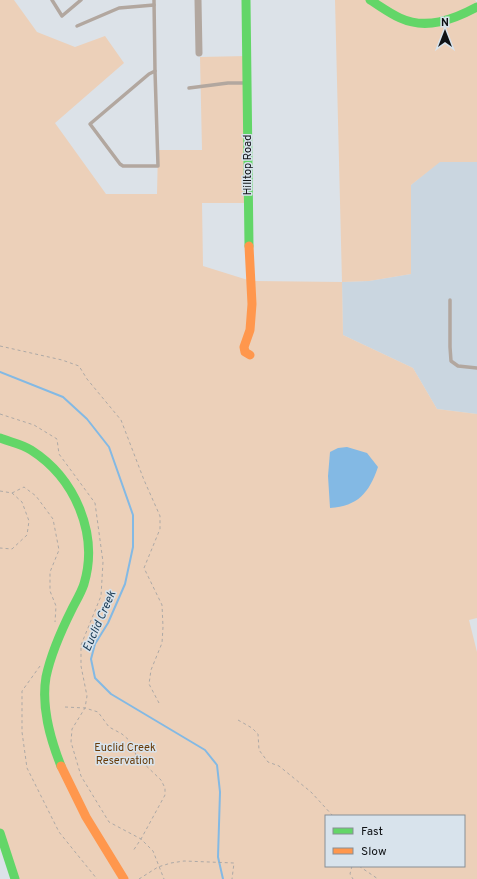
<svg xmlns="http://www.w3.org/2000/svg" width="477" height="879" font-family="Overpass,sans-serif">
<rect width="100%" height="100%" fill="#dce2e8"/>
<!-- built -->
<path fill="#cad6e0" d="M439,162H477V414L437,409L413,368L343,335L342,282L369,281L411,274V185Z"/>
<!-- green -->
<path fill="#ecd0b9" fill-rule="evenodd" d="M0,0H14L37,32L75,47L105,36L124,63L55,123L106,194H157L158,150H202L200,57L247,56L248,203H202L203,266L251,281L342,282L335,0H475L477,3V162H440L411,185V274L369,281L342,282L343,335L413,368L437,409L477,414V618L469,620L477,652V879H15L0,833ZM326,816H464V866H326Z"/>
<!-- water -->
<path fill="#83b9e4" d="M347,447L367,453L378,467C369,493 358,506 330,508L328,476L330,452L338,448Z"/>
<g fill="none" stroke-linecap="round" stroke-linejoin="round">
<!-- stream -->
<path stroke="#83b9e4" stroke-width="2" d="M0,372L63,397L87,419L109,447L133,515V547L125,584L108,623L95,644L91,659L95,678L111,694L205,750L217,765L220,792L218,857L223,879"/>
<!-- path -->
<g stroke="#ada9a6" stroke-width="1" stroke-dasharray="3 3" stroke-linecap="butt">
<path d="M0,346L62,360L79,366L87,379L121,420L144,480L160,516V529L144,568L162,605L163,627L162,643L151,670L149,684L159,703"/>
<path d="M0,414L34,425L57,439L59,454L95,503L103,562L101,596L81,645V666L87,696L85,708L72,729L71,742L81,776L109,822L141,839L153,851L164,879"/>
<path d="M0,491L12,493L22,502L29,521L27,535L12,549L0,548"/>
<path d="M12,493L24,487L36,496L53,519L59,550L50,572V591L56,606L55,622"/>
<path d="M40,666L22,691V732L27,768L59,832L97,879"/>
<path d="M65,707L85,708L98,712L109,727L122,734L130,741L137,757L161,780L165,788V795L141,839L133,851"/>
<path d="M238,720L252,728L258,734L259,750L268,762L279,766L311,792L333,816"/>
<path d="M352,866L350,874L353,879"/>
<path d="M359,866L378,879"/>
<path d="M139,879L158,867L171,863L184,861L234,863L232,879"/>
</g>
<!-- lane -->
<g stroke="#b2a79f" stroke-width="3.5">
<path d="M52,0L62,16L81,0"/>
<path d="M154,0L155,71"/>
<path d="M77,26L119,8L154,5"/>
<path d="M155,71L158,166H123L120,164L90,124L149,74Z"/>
<path d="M189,88L228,83H246"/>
<path d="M450,300V347L451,361L458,366L477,368"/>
</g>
<!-- street -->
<path stroke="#b2a79f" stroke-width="7" d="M198,0L199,53"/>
<!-- fast -->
<g stroke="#63d668" stroke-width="9">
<path d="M246,0L249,246"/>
<path d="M370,0C380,6 389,13 400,18C426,30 453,20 477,7"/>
<path d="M0,438C10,442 22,444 31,450C75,478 99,534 84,584C81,593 76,601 72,609C61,631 51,653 46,677C41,707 50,738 61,766"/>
<path d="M0,833L15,879"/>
</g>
<!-- slow -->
<g stroke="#ff974d" stroke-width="9">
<path d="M249,246L252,304L250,330L244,347L245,352L250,355"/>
<path d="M61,766L86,817L124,879"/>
</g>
</g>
<g text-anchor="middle" stroke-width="3" stroke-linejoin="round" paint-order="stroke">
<!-- street labels -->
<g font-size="11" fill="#0f1215" stroke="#d8e3ec">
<text transform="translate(247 165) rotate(-90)" y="4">Hilltop Road</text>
</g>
<!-- park labels -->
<g font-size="11" fill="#683b09" stroke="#d8e3ec">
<text x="125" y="751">Euclid Creek<tspan x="125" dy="13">Reservation</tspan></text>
</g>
<!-- water labels -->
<g font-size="12" font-style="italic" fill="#1a3a53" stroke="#d8e3ec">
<text transform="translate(99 621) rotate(-66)" y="4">Euclid Creek</text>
</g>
</g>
<!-- legend -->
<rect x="325" y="815" width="140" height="52" fill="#d8e3ec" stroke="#888f96"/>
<rect x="333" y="828" width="20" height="6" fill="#63d668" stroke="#888f96"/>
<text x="361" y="835" font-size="12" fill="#0f1215">Fast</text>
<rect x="333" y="848" width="20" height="6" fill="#ff974d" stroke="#888f96"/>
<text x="361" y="855" font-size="12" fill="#0f1215">Slow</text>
<!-- north arrow -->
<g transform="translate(445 32)" stroke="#d8e3ec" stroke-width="3" paint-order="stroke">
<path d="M0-3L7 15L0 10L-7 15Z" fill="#0f1215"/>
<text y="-6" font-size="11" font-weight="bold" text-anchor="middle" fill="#0f1215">N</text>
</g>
</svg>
